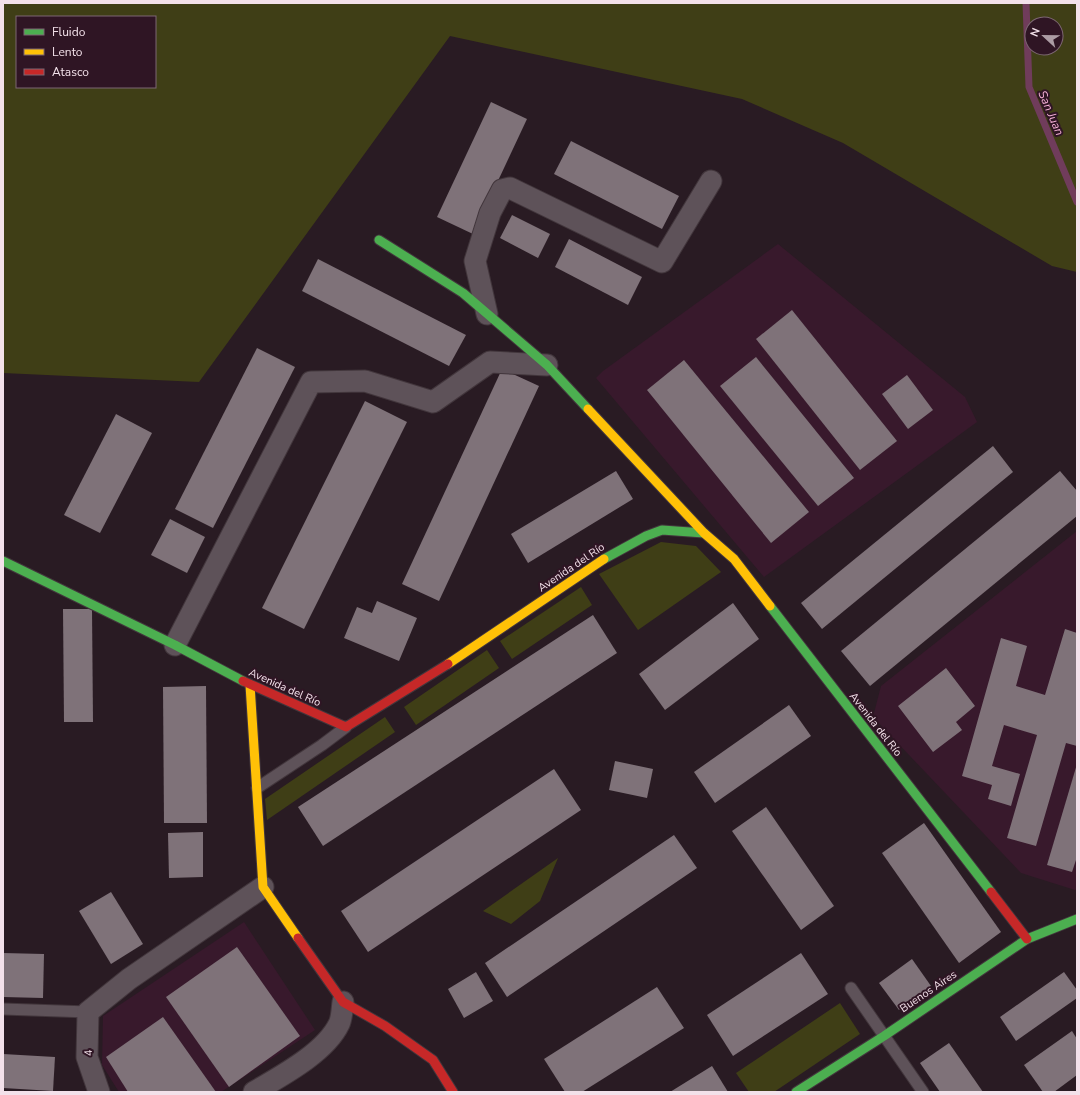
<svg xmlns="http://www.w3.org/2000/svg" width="1080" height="1095" font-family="'Nunito Sans',sans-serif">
<rect width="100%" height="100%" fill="#291b23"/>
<!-- built -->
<g fill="#38192c">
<path d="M778,244L965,397L977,422L764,577L596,378L603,371Z"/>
<path d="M1077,531V889L1075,890L1021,873L873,717L881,686Z"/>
<path d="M244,922L315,1030L221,1092H119L102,1065L103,1016Z"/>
</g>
<!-- green -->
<g fill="#3f3e16" fill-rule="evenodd">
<path d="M3,3H1077V272L1052,266L843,143L742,99L450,36L199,382L3,373ZM17,17H155V87H17ZM1032,24H1056V48H1032Z"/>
<path d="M661,542L696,546L721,572L638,630L599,574Z"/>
<path d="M581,587L592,605L512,659L500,641Z"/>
<path d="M487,650L499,668L416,725L404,707Z"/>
<path d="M385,717L395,732L267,820L265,799Z"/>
<path d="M558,858L540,901L511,924L483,911Z"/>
<path d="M840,1003L860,1034L774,1092H749L736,1073Z"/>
</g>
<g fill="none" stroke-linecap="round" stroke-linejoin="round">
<!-- stream -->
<path stroke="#703c5b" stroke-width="7" d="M1026,3L1029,87L1077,202"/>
</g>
<!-- building -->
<g fill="#7f7279">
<path d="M491,102L527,119L473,234L437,217Z"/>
<path d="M571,141L679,196L662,229L554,174Z"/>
<path d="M512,215L550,234L538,258L500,238Z"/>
<path d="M569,239L642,277L628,305L555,267Z"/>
<path d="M318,259L466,335L449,366L302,291Z"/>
<path d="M792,310L897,441L860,470L756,339Z"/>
<path d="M257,348L295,367L213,528L175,509Z"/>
<path d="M756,357L854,478L818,506L720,386Z"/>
<path d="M684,360L809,512L771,543L647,390Z"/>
<path d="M502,369L539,386L439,601L402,584Z"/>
<path d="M907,375L933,410L908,429L882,394Z"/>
<path d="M365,401L407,422L304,629L262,608Z"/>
<path d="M116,414L152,433L100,533L64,515Z"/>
<path d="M993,446L1013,472L822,629L801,603Z"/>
<path d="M616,471L633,499L528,563L511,534Z"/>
<path d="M1060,471L1077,491V516L870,686L841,651Z"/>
<path d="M170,519L205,537L187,573L151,555Z"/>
<path d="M377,601L417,618L399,661L344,638L357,607L372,613Z"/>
<path d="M733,603L759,639L665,710L639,674Z"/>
<path d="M63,609H92L93,722H64Z"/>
<path d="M593,615L617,653L323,846L298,807Z"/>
<path d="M1065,629L1077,633V746L1066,743L1036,846L1007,838L1037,735L1004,725L992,766L1020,774L1011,806L988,799L992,785L962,776L1001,638L1027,646L1016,686L1045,695Z"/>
<path d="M946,668L975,706L956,722L962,730L933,752L898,706Z"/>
<path d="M206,686L207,823H164L163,687Z"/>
<path d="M789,705L811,736L715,803L694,772Z"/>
<path d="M615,761L653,769L647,798L609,790Z"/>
<path d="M1077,764V857L1072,872L1047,865Z"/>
<path d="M554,769L581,810L368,952L341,911Z"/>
<path d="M766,807L834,906L801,930L732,831Z"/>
<path d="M924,823L1001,932L959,963L882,853Z"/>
<path d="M203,832V877L169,878L168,833Z"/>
<path d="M674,835L697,868L507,997L485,963Z"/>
<path d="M111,892L143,944L111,964L79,911Z"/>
<path d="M237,947L300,1036L229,1087L166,997Z"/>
<path d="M3,953L44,954L43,998L3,997Z"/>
<path d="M801,953L828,994L733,1056L707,1015Z"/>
<path d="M912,959L931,986L899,1010L879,983Z"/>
<path d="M476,972L493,1001L464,1018L448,989Z"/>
<path d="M1064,972L1077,990V998L1016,1041L1000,1017Z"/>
<path d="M657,987L684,1028L582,1092H565L544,1059Z"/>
<path d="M163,1017L216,1092H128L106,1057Z"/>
<path d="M1072,1031L1077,1039V1075L1054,1092H1043L1024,1065Z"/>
<path d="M949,1043L983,1092H940L920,1063Z"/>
<path d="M3,1054L55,1057L53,1091L3,1088Z"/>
<path d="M712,1066L728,1092H670Z"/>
</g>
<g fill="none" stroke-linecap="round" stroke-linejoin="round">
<defs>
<g id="lane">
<path d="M257,788L322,745L346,727"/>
<path d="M851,988L923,1092"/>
<path d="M3,1009L88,1012"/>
</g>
<g id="street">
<path d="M487,314L475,261L490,213L502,190L510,188L662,262L711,181"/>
<path d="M175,645L311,382L365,381L433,402L490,362L547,365"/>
<path d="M99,1092L87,1057L88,1012L129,979L263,887"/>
<path d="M254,1092C281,1076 325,1053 339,1024C342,1018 342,1009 343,1002"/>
</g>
<g id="fast">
<path d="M379,240L463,293L547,365L588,409"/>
<path d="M604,559L646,536L662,530L704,533"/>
<path d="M3,561L175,645L243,681"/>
<path d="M770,606L991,892"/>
<path d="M796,1092L884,1036L1027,939L1077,919"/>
</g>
<g id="slow">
<path d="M588,409L704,533L734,559L770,606"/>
<path d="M448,664L604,559"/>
<path d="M250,685L263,887L298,938"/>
</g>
<g id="jam">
<path d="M243,681L346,727L448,664"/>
<path d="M991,892L1027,939"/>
<path d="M298,938L343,1002L385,1026L433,1060L453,1092"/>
</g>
</defs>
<!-- lane casing -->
<use href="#lane" stroke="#42363c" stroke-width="13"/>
<!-- street casing -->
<use href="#street" stroke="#42363c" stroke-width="23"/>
<!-- fast casing -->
<use href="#fast" stroke="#42363c" stroke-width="11"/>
<!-- slow casing -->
<use href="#slow" stroke="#42363c" stroke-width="11"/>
<!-- jam casing -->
<use href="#jam" stroke="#42363c" stroke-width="11"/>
<!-- lane -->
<use href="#lane" stroke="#5e5259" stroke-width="11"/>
<!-- street -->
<use href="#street" stroke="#5e5259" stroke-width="21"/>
<!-- fast -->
<use href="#fast" stroke="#4caf50" stroke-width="9"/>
<!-- slow -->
<use href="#slow" stroke="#ffc107" stroke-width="9"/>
<!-- jam -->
<use href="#jam" stroke="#c62828" stroke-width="9"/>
</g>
<g text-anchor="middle" stroke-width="4" stroke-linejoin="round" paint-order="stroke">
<!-- street labels -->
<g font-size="11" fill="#f3e1ea" stroke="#2f1524">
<text transform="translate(571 567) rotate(-34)" y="4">Avenida del Río</text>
<text transform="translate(285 687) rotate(24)" y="4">Avenida del Río</text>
<text transform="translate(876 724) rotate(52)" y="4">Avenida del Río</text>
<text transform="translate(928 991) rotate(-34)" y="4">Buenos Aires</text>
<text transform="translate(88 1053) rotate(-94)" y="4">4</text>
</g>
<!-- water labels -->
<g font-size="12" font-style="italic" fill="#f7b1d8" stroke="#2f1524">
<text transform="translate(1051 113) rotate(67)" y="4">San Juan</text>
</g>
</g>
<!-- border -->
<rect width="1080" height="1095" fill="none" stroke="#f3e1ea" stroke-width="8"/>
<!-- legend -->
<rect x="16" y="16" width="140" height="72" fill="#2f1524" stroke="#7d6773"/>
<rect x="24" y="29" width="20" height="6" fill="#4caf50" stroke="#7d6773"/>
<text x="52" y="36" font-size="12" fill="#f3e1ea">Fluido</text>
<rect x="24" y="49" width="20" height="6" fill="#ffc107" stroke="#7d6773"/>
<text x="52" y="56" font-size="12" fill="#f3e1ea">Lento</text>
<rect x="24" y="69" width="20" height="6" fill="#c62828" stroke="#7d6773"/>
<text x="52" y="76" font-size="12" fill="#f3e1ea">Atasco</text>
<!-- north arrow -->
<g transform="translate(1044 36) rotate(292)"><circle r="19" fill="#2f1524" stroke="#7d6773"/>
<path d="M0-3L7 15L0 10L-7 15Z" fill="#ac9ca4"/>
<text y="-6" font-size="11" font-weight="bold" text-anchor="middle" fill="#f3e1ea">N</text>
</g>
</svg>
